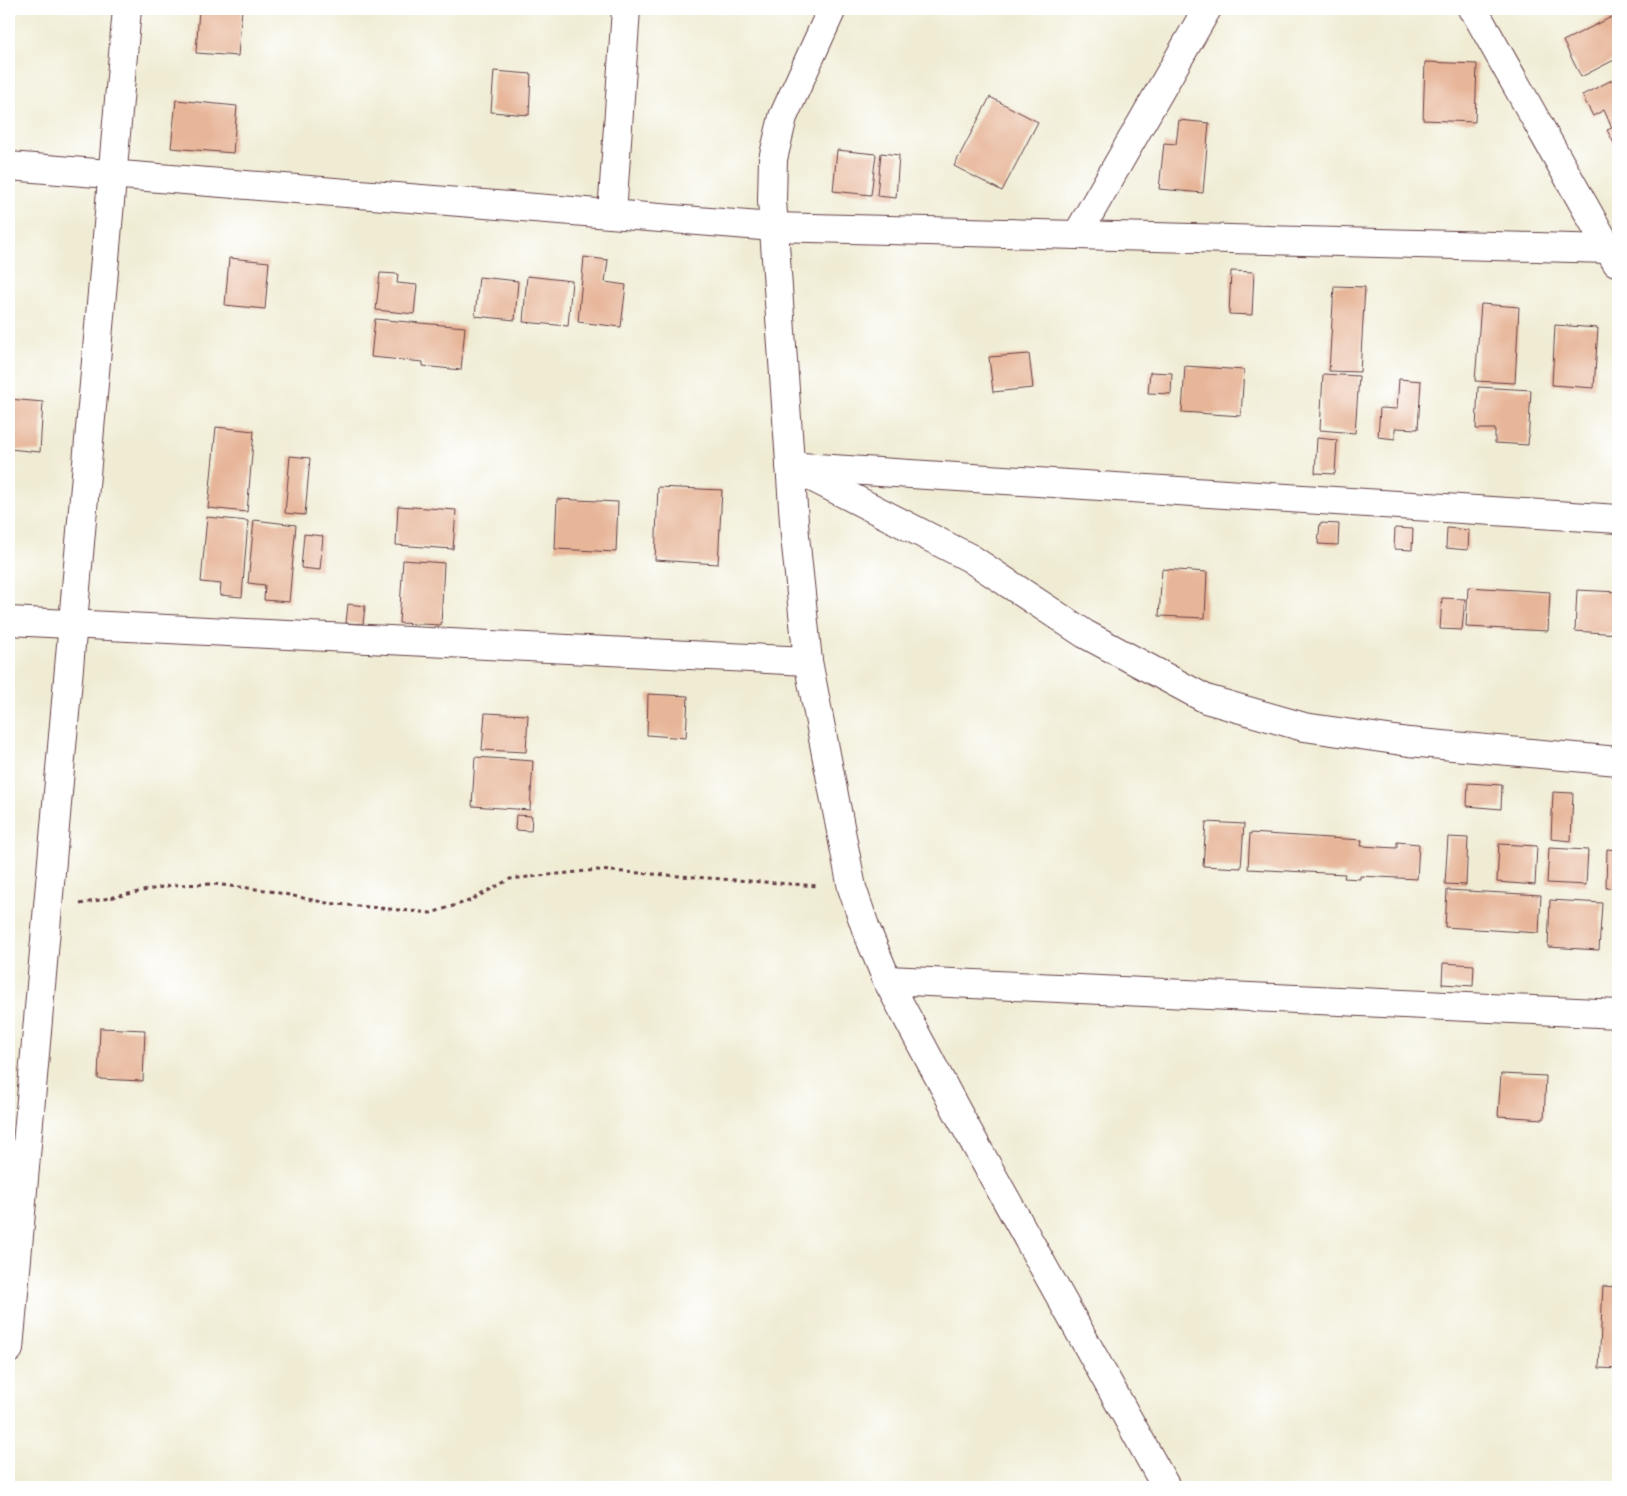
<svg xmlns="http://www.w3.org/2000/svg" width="1627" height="1496" font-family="Pangolin,sans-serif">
<rect width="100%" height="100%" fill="#fff"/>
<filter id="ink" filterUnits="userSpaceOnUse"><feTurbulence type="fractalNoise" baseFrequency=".02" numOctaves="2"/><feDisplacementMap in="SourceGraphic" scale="10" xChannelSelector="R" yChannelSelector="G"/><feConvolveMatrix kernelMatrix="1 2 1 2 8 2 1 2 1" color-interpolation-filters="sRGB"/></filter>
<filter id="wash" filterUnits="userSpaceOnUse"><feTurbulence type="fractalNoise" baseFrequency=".0096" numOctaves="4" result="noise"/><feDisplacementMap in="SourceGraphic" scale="20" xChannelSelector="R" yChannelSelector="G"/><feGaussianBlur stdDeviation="1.12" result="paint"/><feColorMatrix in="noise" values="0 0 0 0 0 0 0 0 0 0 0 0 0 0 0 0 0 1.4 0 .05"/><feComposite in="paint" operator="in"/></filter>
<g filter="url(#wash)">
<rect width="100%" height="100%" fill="#f0ecd4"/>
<g id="blocks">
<!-- building -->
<g fill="#e7b598">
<path d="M199,9H242L238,56L196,53Z"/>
<path d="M1618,14V58L1581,77L1563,41Z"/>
<path d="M1425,62L1477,64L1475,122L1423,120Z"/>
<path d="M494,71L531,74L529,115L491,112Z"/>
<path d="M1618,77V151L1607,130L1612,128L1604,110L1593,116L1582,95Z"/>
<path d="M990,97L1038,122L1002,191L954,166Z"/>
<path d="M176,100L237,106L233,153L171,148Z"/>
<path d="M1179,120L1209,123L1203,193L1159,189L1164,143L1176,144Z"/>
<path d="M837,150L876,154L871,195L833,191Z"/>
<path d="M881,153L899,155L896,198L877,196Z"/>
<path d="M584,257L608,260L605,282L626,285L621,327L578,322Z"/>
<path d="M229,258L269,262L265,309L225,305Z"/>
<path d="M1231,271L1254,272L1252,315L1229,314Z"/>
<path d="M380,273L398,274L397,283L417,285L414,314L376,310Z"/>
<path d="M527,276L572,281L568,326L523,322Z"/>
<path d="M479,277L518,281L515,320L475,316Z"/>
<path d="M1334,286L1365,287L1360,372L1329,371Z"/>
<path d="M1481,304L1519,307L1515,383L1475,381Z"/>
<path d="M375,319L465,327L461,370L423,366V362L371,357Z"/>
<path d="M1555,325L1598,328L1594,388L1552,385Z"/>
<path d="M1029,354L1033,388L993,392L989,357Z"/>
<path d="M1185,366L1244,370L1241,416L1182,412Z"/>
<path d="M1150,372L1172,373L1171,394L1148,393Z"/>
<path d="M1323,374L1359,376L1355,433L1320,430Z"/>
<path d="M1399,379L1421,381L1418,429L1395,428V439L1378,437L1380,408L1397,409Z"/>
<path d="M1478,387L1531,390L1528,445L1495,443V429H1476Z"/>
<path d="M9,399L43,402L40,452L9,449Z"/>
<path d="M216,427L254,431L247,512L208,508Z"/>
<path d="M1317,438L1337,440L1335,474L1315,473Z"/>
<path d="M290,456L310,458L305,515L285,513Z"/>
<path d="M658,487L722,490L718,564L655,560Z"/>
<path d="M557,499L618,502L616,552L555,549Z"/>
<path d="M398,506L456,510L453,549L396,545Z"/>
<path d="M207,517L248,521L242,597L220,595L221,584L201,582Z"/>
<path d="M254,520L296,525L289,602L264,600L265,585L248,583Z"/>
<path d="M1320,523L1339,524L1338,545L1318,544Z"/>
<path d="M1395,528L1413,529L1412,550L1394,549Z"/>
<path d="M1447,528L1469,530L1468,550L1446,548Z"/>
<path d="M304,534L323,536L320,570L301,568Z"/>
<path d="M403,560L444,563L441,625L399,623Z"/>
<path d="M1162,569L1207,572L1205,618L1159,616Z"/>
<path d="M1468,587L1550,592L1548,631L1466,627Z"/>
<path d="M1577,590L1618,592V634L1575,631Z"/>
<path d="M1442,598L1465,599L1462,630L1440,629Z"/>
<path d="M348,604L365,606L363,624L346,623Z"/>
<path d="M648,694L688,696L686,738L647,735Z"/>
<path d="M485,713L528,715L526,752L482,750Z"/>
<path d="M475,757L533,761L530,810L472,806Z"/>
<path d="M1468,783L1502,785L1501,809L1467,806Z"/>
<path d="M1553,792L1573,793L1571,841L1551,839Z"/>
<path d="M516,815L532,816L531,831L515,830Z"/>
<path d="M1206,822L1244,824L1241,868L1203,866Z"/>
<path d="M1250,833L1362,840L1361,846L1397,848V842L1419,844L1417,879L1360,876V879L1344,878L1345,874L1248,869Z"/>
<path d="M1448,837L1468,838L1466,885L1445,884Z"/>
<path d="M1499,844L1537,846L1535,885L1497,882Z"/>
<path d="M1549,848L1588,850L1586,885L1547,883Z"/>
<path d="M1607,849L1618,850V889L1606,888Z"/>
<path d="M1447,890L1541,895L1539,933L1445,927Z"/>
<path d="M1550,900L1602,903L1599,950L1548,947Z"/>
<path d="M1443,963L1474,965L1473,986L1442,984Z"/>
<path d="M100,1028L145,1030L143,1081L98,1079Z"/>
<path d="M1501,1074L1546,1076L1544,1119L1498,1116Z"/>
<path d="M1617,1077H1618V1127H1614Z"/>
<path d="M1603,1286L1618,1287V1369L1599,1368Z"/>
</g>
</g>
</g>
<g filter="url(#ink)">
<use href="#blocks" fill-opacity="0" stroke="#633e44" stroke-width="1"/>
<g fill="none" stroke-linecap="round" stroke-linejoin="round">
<defs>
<g id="minor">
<path d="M832,9L783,117L773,159L772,200L795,536L808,661L852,888L866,929L887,980L959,1115L1166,1487"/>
<path d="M1472,9L1474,10L1616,262"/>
<path d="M9,166L773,227L1609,249L1618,246"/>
<path d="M612,214L626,9"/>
<path d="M1077,235L1207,9"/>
<path d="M790,466L970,558L1085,634L1206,699L1304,727L1409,742L1618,761"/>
<path d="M801,467L1618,519"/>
<path d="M9,621L808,661"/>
<path d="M887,980L1618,1014"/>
<path d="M9,1349L127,9"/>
</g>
</defs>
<!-- minor casing -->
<use href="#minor" stroke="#633e44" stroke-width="30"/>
<!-- path -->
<path stroke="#633e44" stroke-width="3" stroke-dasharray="4 4" stroke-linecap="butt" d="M80,904L172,885L213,884L265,890L327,903L431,913L469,901L510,879L597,870L819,886"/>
<!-- minor -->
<use href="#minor" stroke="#fff" stroke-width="28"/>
</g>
</g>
<!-- margin -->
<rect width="1627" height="1496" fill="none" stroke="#fff" stroke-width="30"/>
</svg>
